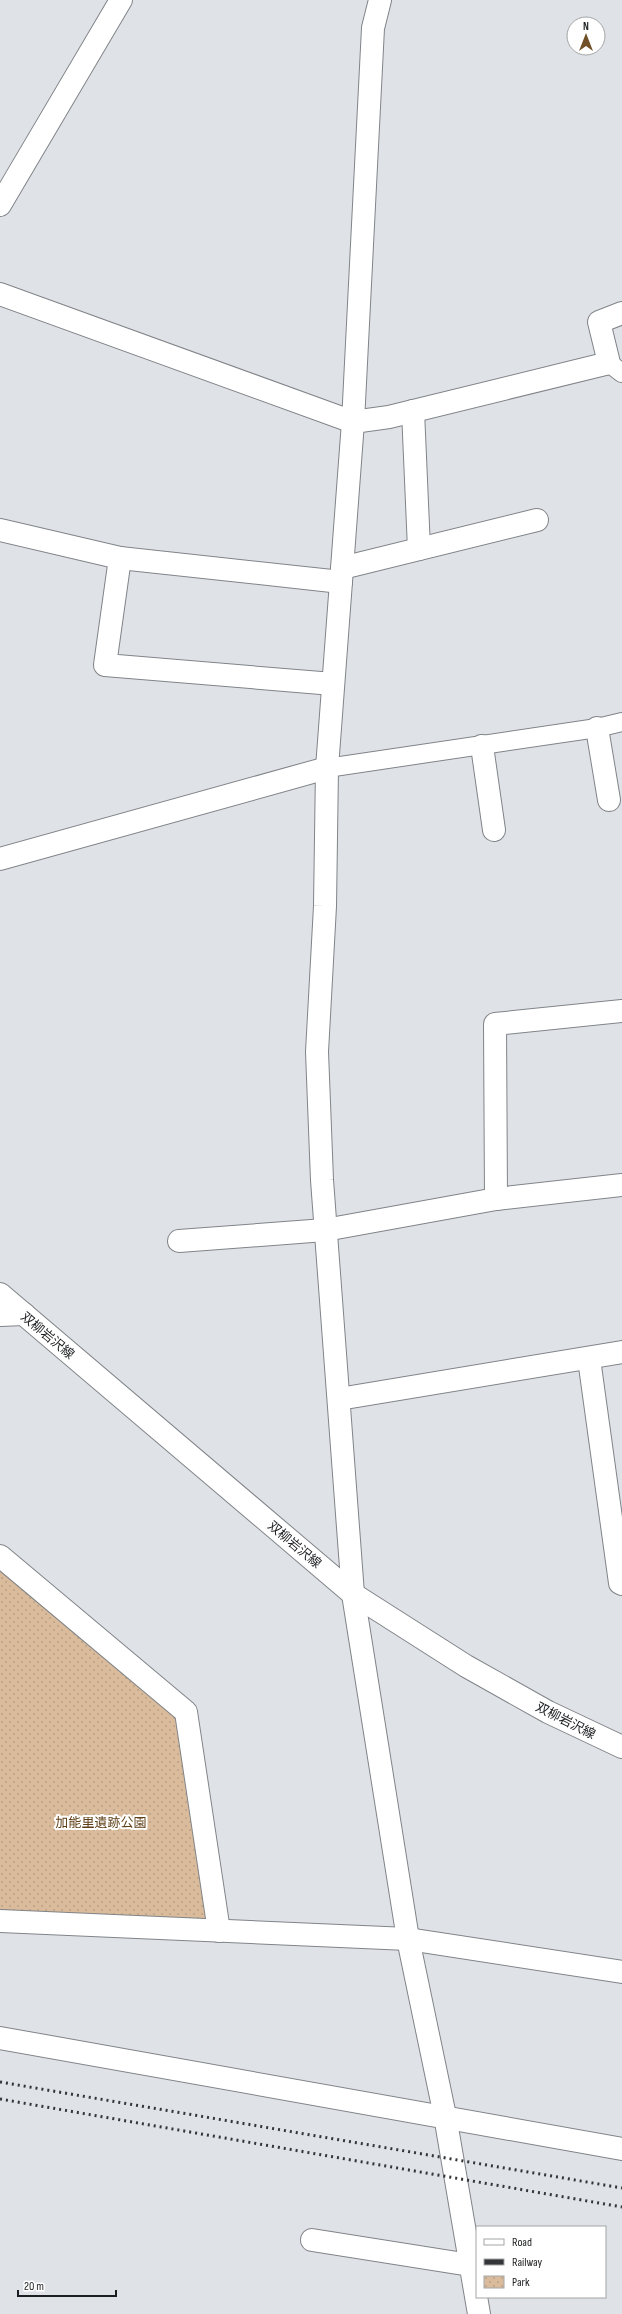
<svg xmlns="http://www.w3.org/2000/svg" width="622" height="2314" font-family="'Sofia Sans Condensed','Noto Sans JP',sans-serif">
<defs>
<pattern id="park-dots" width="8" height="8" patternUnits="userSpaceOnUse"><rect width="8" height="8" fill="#dabc9c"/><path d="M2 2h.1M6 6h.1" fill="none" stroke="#baa186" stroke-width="1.8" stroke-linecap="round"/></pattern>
</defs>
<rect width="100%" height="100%" fill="#dfe3e7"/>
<!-- park -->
<path fill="url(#park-dots)" d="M0,1556L186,1712L219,1931L0,1921Z"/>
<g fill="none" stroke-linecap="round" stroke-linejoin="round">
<defs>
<g id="lane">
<path d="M609,363L622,373"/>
<path d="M327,768L597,728L622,722"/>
</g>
<g id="street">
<path d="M380,0L373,28L353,422L327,768L325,906L317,1052L322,1180L353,1594L408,1939L445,2116L479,2314"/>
<path d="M0,205L121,0"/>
<path d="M0,294L353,422L389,417L609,363L599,322L622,313"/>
<path d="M413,411L419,549"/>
<path d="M0,530L120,558L341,582"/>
<path d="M120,558L105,665L333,684"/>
<path d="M342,568L537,520"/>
<path d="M597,728L609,800"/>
<path d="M482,746L494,830"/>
<path d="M0,859L327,768"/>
<path d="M496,1199L495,1024L622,1011"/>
<path d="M179,1241L325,1230L496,1199L622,1185"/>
<path d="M0,1315L24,1314"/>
<path d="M589,1359L620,1583L622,1584"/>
<path d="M339,1399L622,1352"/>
<path d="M0,1556L186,1712L219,1931"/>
<path d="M0,1921L408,1939L622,1972"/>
<path d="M0,2038L622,2149"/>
<path d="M312,2240L470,2265"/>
</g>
<path id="secondary" d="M0,1294L353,1594L466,1666L548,1712L622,1747"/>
</defs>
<!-- lane casing -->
<use href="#lane" stroke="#808488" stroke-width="20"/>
<!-- street casing -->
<use href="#street" stroke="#808488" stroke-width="24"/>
<!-- secondary casing -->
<use href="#secondary" stroke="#808488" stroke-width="24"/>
<!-- lane -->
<use href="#lane" stroke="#fff" stroke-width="18"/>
<!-- street -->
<use href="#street" stroke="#fff" stroke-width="22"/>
<!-- secondary -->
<use href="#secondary" stroke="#fff" stroke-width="22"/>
<!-- rail -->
<g stroke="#343538" stroke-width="3" stroke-dasharray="2 4" stroke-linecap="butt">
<path d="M0,2082L622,2188"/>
<path d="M0,2099L622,2207"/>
</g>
</g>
<g text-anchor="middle" stroke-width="4" stroke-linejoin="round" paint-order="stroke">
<!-- street labels -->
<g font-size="13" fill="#1c1d1f" stroke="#fff">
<text transform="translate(48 1335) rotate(40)" y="5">双柳岩沢線</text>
<text transform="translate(295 1544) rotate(40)" y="5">双柳岩沢線</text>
<text transform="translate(566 1720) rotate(27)" y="5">双柳岩沢線</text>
</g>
<!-- park labels -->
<g font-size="13" fill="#5f3f17" stroke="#fff">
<text x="101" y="1827">加能里遺跡公園</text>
</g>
</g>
<!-- legend -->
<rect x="476" y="2226" width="130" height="72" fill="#ffffff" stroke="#a4a5a5"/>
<rect x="484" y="2239" width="20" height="6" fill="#ffffff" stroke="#a4a5a5"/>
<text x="512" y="2246" font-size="12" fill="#1c1d1f">Road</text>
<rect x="484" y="2259" width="20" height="6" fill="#343538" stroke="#a4a5a5"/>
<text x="512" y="2266" font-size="12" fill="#1c1d1f">Railway</text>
<rect x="484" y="2276" width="20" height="12" fill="url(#park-dots)" stroke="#a4a5a5"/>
<text x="512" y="2286" font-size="12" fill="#1c1d1f">Park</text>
<!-- north arrow -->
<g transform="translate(586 36)"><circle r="19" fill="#ffffff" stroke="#a4a5a5"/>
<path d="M0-3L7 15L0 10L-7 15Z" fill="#715027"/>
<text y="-6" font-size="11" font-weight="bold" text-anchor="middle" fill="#1c1d1f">N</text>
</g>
<!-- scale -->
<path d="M18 2290v6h98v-6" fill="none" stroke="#1c1d1f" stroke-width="2"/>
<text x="24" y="2290" font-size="12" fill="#1c1d1f" stroke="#ffffff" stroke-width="3" paint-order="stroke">20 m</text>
</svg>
